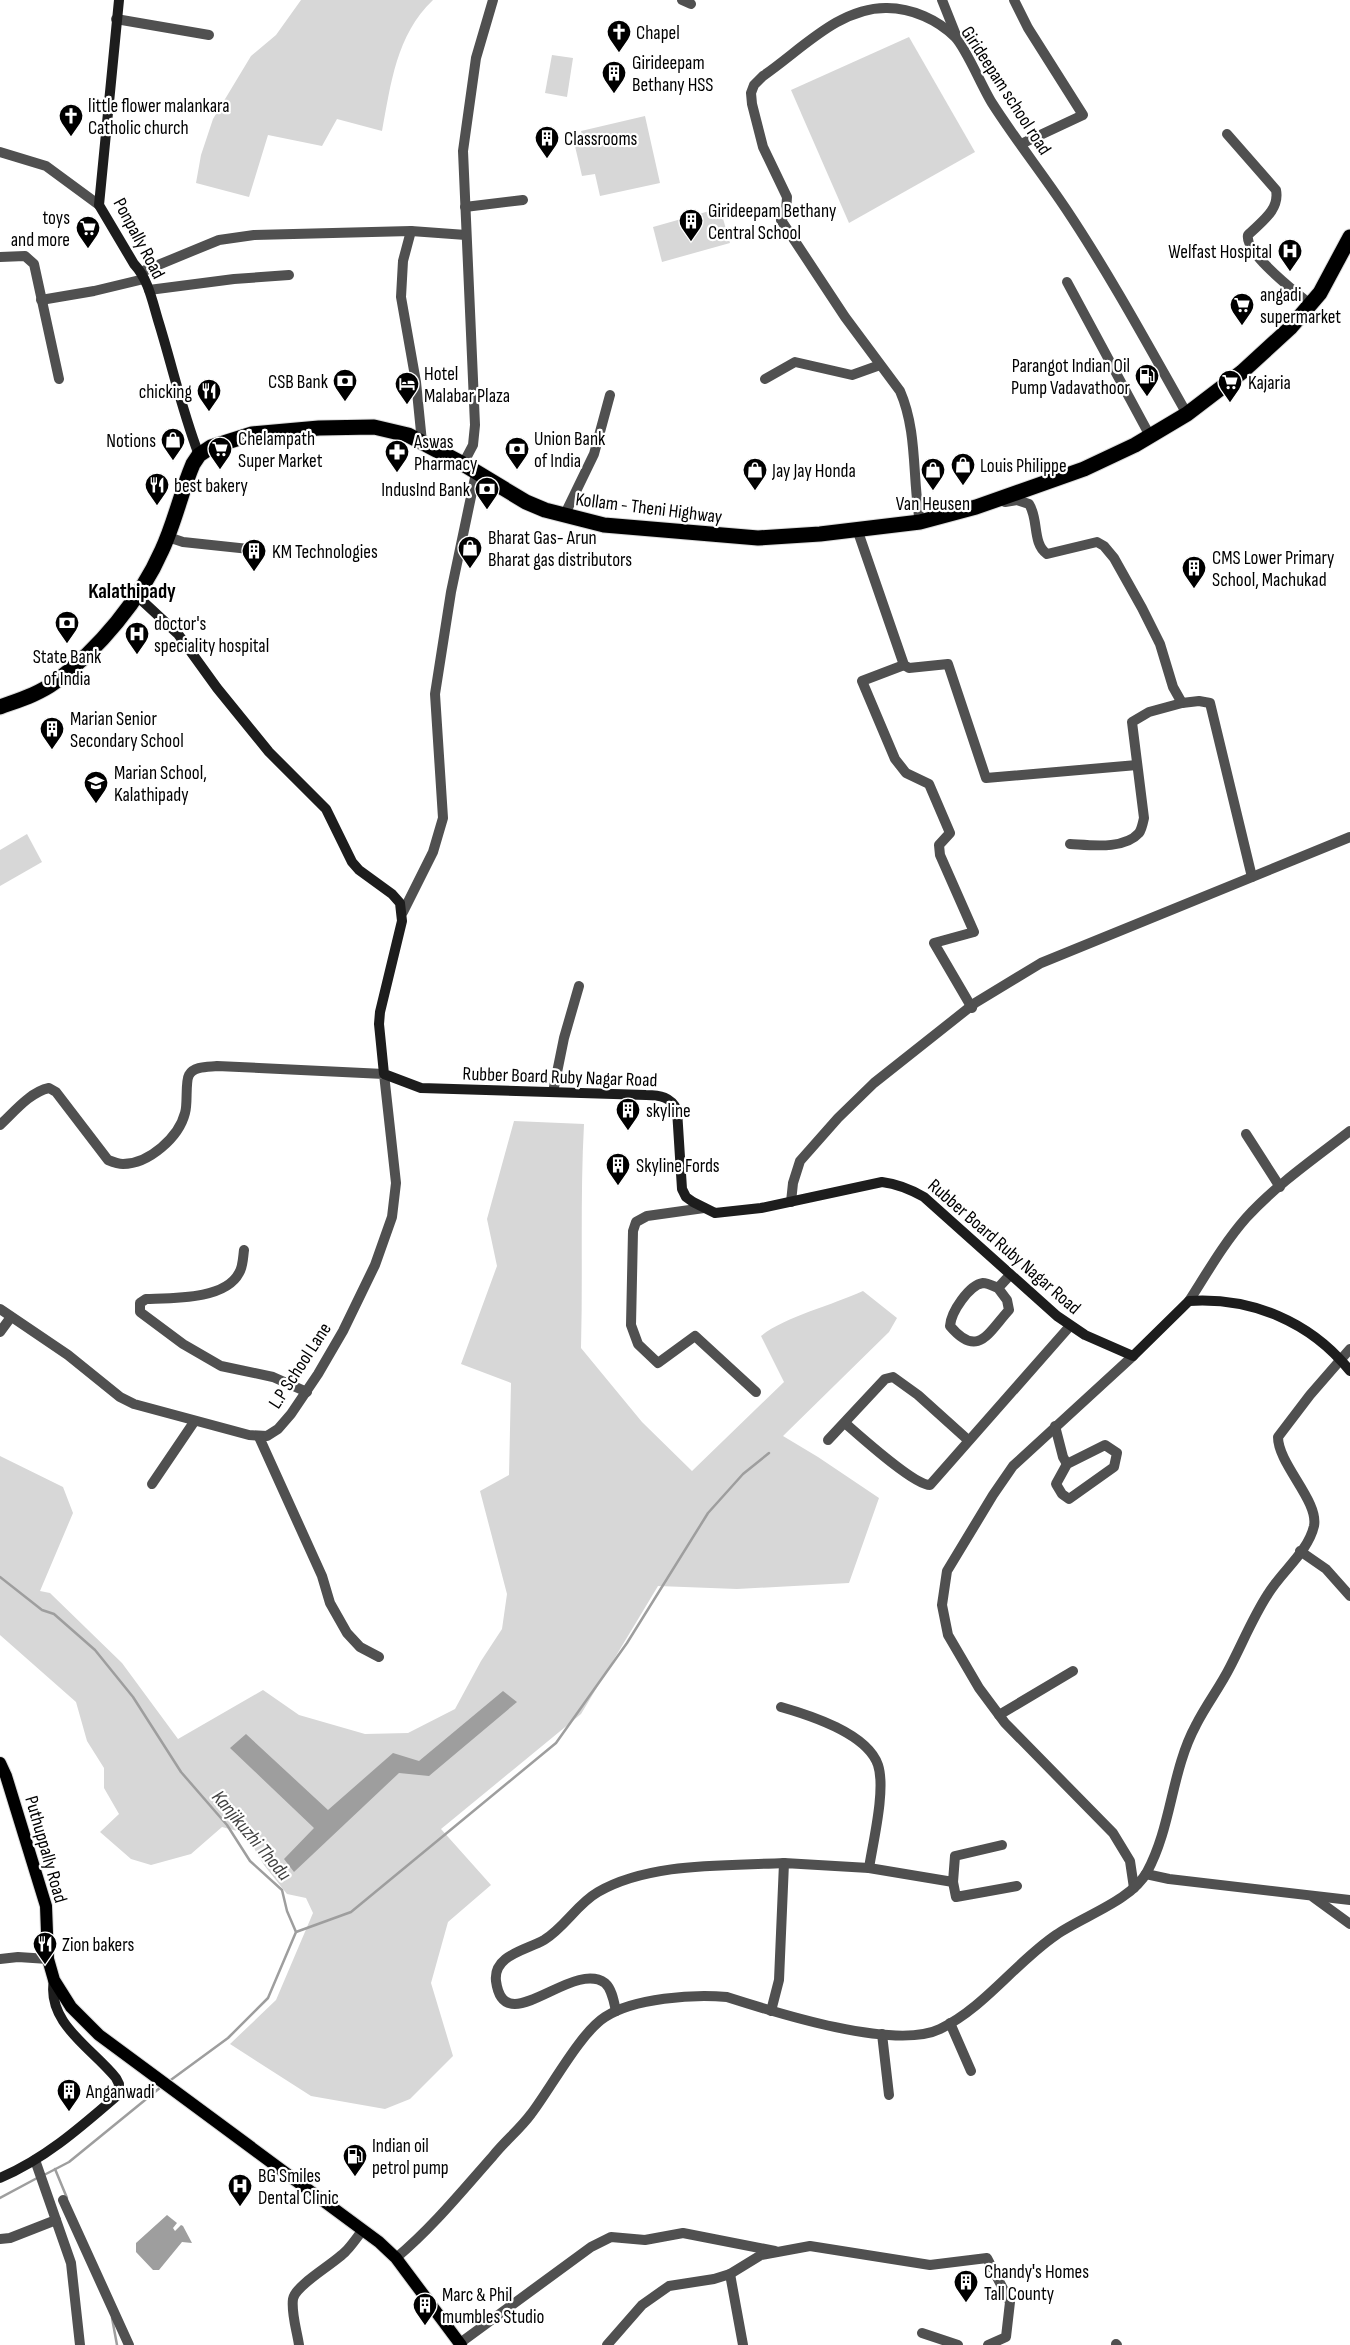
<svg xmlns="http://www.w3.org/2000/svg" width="1350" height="2345" font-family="'Sofia Sans Condensed',sans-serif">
<rect width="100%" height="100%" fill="#fff"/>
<!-- green -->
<g fill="#d7d7d7">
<path d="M301,0H433C396,35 391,84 382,131L337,119L322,146L268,135L249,197L196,183L201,155L213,119L251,56L276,35Z"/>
<path d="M909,37L975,152L849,223L791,90Z"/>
<path d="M552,55L573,58L567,97L545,93Z"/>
<path d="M645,116L660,183L600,196L595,174L582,176L574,142L583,140L581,131Z"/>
<path d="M720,208L730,243L662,262L653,227Z"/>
<path d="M27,834L42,862L0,886V850Z"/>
<path d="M514,1121L584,1124C580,1198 583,1273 581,1348L642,1422L692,1471L784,1382L761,1336C784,1317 833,1305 863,1291L897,1318L889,1332L783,1436L818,1457L879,1498L849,1583L737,1589L658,1586L581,1714L441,1829L491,1885L448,1922L431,1983L453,2056L410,2099L385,2109L311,2096L230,2044L276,2000L313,1913L306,1898L287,1894L264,1865L245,1833L222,1827L191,1854L151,1865L131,1859L100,1832L119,1814L104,1788V1768L87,1741L76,1702L0,1635V1456L63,1487L73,1513L40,1591L50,1593L122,1663L178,1739L263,1690L299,1715L365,1734L408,1733L455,1709L481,1661L502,1629L507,1594L480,1491L509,1475L511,1383L461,1364L497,1266L487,1219Z"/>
</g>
<!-- water -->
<g fill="#9e9e9e">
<path d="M503,1691L517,1702L429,1776L399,1773L294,1872L284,1859L314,1828L230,1748L246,1734L328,1810L393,1753L419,1761Z"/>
<path d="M167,2215L177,2223L173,2228L175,2231L181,2225L183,2226L192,2243L182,2242L159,2270H153L136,2252V2243Z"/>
</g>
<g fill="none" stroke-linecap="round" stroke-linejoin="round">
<!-- stream -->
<g stroke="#9e9e9e" stroke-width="2.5">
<path d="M0,1577L42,1610L54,1614L95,1650L133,1697L181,1772L227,1825L250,1861L282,1890L287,1911L296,1932L268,1998L228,2038L168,2082"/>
<path d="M296,1932L351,1912L556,1743L627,1643L708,1513L743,1474L769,1453"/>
<path d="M55,2169L67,2198"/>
<path d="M44,2175L69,2162L161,2087"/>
<path d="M0,2198L39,2177"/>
<path d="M112,2318L117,2345"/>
</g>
<defs>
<path id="primary" d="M0,1763L6,1776L46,1906L48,1959L54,1980L71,2007L99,2035L379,2242L396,2258L461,2345"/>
<path id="highway" d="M0,707C19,700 39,694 55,682C99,649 140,600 162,550C175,522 181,492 193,464L199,455L211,447L252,434L319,428L374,427L408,435L463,464L526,502L545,510L604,525L758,538L820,534L920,522L976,507L1084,469L1135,445L1187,414L1242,372L1290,328L1320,293L1350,237"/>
</defs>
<!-- primary casing -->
<use href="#primary" stroke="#dbdbdb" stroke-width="14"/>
<!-- highway casing -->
<use href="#highway" stroke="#dbdbdb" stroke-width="17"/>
<!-- street -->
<g stroke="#505050" stroke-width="10">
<path d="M682,0L691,4"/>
<path d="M942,0L956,35"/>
<path d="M1014,0L1028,28L1083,115L1021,144"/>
<path d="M116,19L209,35"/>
<path d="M1227,134L1276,190C1280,210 1261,222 1248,235C1244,253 1297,293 1311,305"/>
<path d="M0,152L46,166L99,205"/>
<path d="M465,207L523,200"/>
<path d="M411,231L403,261L401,297L416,382L422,442"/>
<path d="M0,257L25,256L34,264L59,379"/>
<path d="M141,272L219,240L254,235L411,231L466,235"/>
<path d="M1067,282L1150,436"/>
<path d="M149,290L234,279L289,275"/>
<path d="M41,300L94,291L144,279"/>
<path d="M765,379L795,362L852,375L880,365"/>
<path d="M463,464L473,445L475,425L463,151L476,58L493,0"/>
<path d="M1005,502L1017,500L1029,504C1039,519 1032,544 1047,554L1097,542L1104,546L1114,558L1142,608L1160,644L1173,687L1182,703L1199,701L1210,703L1252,877"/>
<path d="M564,516L594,454L610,395"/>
<path d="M920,522C912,479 918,432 900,391L845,317L781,220L786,212L787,197L763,147L752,104L751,93L754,85L763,76C800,51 839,7 887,8C912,8 938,20 955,37C966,48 982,87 992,103C1015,139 1042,173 1066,209C1110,275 1148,345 1187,414"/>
<path d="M857,529L904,665L909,668L948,664L986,778L1137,765"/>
<path d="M168,537L183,542L258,550"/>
<path d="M904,665L862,681L895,759L906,773L929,784L950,833L939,845L940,855L974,932L934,943L972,1008"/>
<path d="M1070,844C1090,845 1124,850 1139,833C1142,829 1143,822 1144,818L1132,722L1149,712L1182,703"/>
<path d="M403,912L433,852L443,818L435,694L451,592L476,473"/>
<path d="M553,1092L564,1038L579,986"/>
<path d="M0,1125C14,1112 30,1092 49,1088L56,1092L108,1160C113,1162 118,1164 123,1164C149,1164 179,1137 185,1113C188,1104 185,1082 189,1075C194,1066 208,1067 217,1066L384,1074L396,1183L392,1217L375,1265L343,1331L318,1374L291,1414L278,1429L267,1436L249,1435L134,1404L120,1397L68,1355L0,1309"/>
<path d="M1246,1134L1280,1187"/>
<path d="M791,1202L793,1183L800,1161L838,1118L874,1083L975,1003L1041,963L1350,837"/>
<path d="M704,1208L647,1216L636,1222L633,1231L631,1325L638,1344L658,1363L695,1336L756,1392"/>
<path d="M244,1250C243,1257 243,1267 239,1273C225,1300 172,1298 146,1299L140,1303V1312L183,1344L221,1366L273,1377L307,1392"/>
<path d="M998,1288C993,1286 988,1283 983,1283C969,1285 951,1312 950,1326C978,1359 988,1333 1009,1310L1007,1300L998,1288L1010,1275"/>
<path d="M1189,1301C1207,1273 1224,1243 1246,1218C1276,1185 1315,1158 1350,1131"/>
<path d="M0,1332L11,1317"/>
<path d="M1133,1356L1013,1466L993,1495L947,1571L942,1605L948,1635L979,1688L1005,1723L1113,1833L1130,1861L1134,1888"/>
<path d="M845,1423C860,1436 914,1485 930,1485L1070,1326"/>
<path d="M1055,1426L1063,1457L1067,1464"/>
<path d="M259,1437L322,1576L330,1603L347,1633L360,1647L379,1657"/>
<path d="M828,1440L885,1379L893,1377L918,1395L968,1440"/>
<path d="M1105,1445L1117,1453L1114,1467L1069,1499L1062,1494L1056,1484L1067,1464Z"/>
<path d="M152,1484L194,1422"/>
<path d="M1300,1551L1326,1569L1350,1596"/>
<path d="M999,1715L1073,1671"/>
<path d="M869,1868L953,1882L955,1856L1002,1845"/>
<path d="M1146,1874L1169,1879L1350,1900"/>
<path d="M953,1882L956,1897L1017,1886"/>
<path d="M1313,1897L1350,1924"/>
<path d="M0,1959L18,1957L48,1959"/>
<path d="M616,2011C614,2002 612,1989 605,1983C572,1959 504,2042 496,1981C493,1955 527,1950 544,1940C565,1927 577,1904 598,1892C650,1862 725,1866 784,1863"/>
<path d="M771,2011L779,1980L784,1863L869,1868C873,1842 886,1789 878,1765C867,1733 809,1715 781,1707"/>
<path d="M950,2023L971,2071"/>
<path d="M882,2034L889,2095"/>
<path d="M35,2160L71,2263L80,2345"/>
<path d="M63,2200L129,2345"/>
<path d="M0,2239L10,2238L56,2220"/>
<path d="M396,2258C432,2228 462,2191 493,2156C505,2141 520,2129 531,2114C551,2088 580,2033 605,2017C634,1998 693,1994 727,1997C774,2012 895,2051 940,2029C985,2007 1015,1963 1056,1935C1083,1916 1131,1901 1147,1872C1172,1826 1171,1771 1196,1725C1206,1705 1220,1687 1230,1667C1243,1642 1253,1617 1268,1594C1281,1572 1308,1552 1314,1526C1319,1501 1278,1464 1278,1437L1310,1395L1350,1349"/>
<path d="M730,2274L743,2345"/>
<path d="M922,2333L958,2345"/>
<path d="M460,2343L591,2247L611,2237L645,2240L683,2233L775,2251"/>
<path d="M1116,2344L1117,2345"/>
<path d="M299,2345C297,2331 291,2313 293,2299C295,2285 334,2264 346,2251C352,2245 357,2237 363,2230"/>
<path d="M607,2345L642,2305L669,2286L714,2279L730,2274L761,2255L810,2246L930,2265L987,2258L1010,2302L1006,2337L988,2345"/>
</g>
<!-- secondary -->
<g stroke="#1d1d1d" stroke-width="10">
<path d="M119,0L99,205L134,264C148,279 152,300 158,320C172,365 182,411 199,455"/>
<path d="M136,595L178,634L217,688L269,752L326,809L352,862L359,870L392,894L400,903L402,921L380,1012L379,1024L384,1074L421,1088L646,1095C660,1095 671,1097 677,1110L682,1189L686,1197L693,1202L715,1213L761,1208L882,1182C898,1184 910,1189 924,1197L1057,1316L1085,1335L1133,1356L1189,1301C1252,1297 1311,1322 1350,1371"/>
<path d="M0,2178C45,2159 81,2127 118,2095L119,2084L116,2078C92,2048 46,2023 54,1980"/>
</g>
<!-- primary -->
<use href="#primary" stroke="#000" stroke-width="12"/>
<!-- highway -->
<use href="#highway" stroke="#000" stroke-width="15"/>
</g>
<!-- icons -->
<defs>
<symbol id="church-pin" viewBox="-11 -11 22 30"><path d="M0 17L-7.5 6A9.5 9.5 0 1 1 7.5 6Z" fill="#000" stroke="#fff"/><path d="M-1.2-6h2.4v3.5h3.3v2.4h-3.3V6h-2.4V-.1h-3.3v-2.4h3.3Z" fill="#fff"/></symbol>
<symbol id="building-pin" viewBox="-11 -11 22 30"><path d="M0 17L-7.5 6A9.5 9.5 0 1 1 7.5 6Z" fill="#000" stroke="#fff"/><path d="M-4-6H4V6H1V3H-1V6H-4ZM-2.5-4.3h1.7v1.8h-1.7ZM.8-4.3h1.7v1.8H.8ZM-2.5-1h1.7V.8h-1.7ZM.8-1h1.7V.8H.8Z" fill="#fff"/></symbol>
<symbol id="supermarket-pin" viewBox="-11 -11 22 30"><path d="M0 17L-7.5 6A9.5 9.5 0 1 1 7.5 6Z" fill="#000" stroke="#fff"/><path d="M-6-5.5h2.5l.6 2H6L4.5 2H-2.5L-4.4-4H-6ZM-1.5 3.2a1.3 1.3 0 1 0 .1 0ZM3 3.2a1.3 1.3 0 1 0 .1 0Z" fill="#fff"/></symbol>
<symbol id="hospital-pin" viewBox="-11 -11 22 30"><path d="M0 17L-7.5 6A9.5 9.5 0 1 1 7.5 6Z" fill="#000" stroke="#fff"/><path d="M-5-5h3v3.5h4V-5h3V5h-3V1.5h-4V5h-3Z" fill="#fff"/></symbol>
<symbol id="fuel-pin" viewBox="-11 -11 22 30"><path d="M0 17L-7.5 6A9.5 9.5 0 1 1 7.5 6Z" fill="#000" stroke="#fff"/><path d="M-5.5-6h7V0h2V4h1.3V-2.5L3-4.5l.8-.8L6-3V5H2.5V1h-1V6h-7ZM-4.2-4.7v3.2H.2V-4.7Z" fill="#fff"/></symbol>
<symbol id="bank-pin" viewBox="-11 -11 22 30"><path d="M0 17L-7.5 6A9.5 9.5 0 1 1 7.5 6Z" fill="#000" stroke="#fff"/><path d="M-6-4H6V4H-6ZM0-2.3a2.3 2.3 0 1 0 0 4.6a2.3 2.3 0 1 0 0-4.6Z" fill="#fff"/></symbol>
<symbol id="hotel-pin" viewBox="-11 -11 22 30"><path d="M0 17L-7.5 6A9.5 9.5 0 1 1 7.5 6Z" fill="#000" stroke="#fff"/><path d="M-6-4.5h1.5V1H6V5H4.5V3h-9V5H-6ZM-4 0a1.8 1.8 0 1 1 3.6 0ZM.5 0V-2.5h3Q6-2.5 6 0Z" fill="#fff"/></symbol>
<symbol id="restaurant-pin" viewBox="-11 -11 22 30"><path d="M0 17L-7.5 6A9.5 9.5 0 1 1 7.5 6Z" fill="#000" stroke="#fff"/><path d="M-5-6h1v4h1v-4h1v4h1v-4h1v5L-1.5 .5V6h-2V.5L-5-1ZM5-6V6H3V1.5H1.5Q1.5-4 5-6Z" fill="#fff"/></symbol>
<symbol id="shop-pin" viewBox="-11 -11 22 30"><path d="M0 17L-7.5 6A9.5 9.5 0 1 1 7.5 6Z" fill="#000" stroke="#fff"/><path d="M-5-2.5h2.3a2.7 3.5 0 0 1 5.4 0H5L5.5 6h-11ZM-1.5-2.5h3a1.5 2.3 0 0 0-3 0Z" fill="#fff"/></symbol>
<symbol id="pharmacy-pin" viewBox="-11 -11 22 30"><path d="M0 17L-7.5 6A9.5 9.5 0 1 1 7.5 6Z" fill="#000" stroke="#fff"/><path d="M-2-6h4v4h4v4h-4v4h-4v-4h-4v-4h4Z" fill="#fff"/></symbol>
<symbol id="school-pin" viewBox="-11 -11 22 30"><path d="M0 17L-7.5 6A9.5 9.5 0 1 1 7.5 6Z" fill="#000" stroke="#fff"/><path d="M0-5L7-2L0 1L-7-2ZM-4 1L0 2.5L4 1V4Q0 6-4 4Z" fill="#fff"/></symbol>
</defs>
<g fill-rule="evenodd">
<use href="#church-pin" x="605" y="18" width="28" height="38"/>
<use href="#building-pin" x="600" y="59" width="28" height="38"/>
<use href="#church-pin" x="57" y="102" width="28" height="38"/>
<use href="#building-pin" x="533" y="124" width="28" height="38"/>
<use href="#building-pin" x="677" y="207" width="28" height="38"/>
<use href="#supermarket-pin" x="74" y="214" width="28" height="38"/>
<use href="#hospital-pin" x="1276" y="237" width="28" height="38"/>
<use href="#supermarket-pin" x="1228" y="291" width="28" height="38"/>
<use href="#fuel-pin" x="1133" y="362" width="28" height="38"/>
<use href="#bank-pin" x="331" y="367" width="28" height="38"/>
<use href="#supermarket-pin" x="1216" y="368" width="28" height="38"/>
<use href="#hotel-pin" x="393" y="370" width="28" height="38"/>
<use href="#restaurant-pin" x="195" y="377" width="28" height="38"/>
<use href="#shop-pin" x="159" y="426" width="28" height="38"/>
<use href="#supermarket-pin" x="206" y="435" width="28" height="38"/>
<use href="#bank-pin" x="503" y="435" width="28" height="38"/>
<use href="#pharmacy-pin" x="383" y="438" width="28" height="38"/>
<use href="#shop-pin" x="949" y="451" width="28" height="38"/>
<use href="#shop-pin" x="741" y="456" width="28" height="38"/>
<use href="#shop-pin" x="919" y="456" width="28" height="38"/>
<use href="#restaurant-pin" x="143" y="471" width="28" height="38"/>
<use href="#bank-pin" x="473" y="475" width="28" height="38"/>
<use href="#shop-pin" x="456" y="534" width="28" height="38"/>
<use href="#building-pin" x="240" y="537" width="28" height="38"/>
<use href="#building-pin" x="1180" y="554" width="28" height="38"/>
<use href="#bank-pin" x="53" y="609" width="28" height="38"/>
<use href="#hospital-pin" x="123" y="620" width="28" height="38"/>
<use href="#building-pin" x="38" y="715" width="28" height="38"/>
<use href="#school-pin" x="82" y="769" width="28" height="38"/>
<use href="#building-pin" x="614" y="1096" width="28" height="38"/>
<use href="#building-pin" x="604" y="1151" width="28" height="38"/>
<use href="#restaurant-pin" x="31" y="1930" width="28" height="38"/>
<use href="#building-pin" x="55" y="2077" width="28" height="38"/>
<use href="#fuel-pin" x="341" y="2142" width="28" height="38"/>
<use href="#hospital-pin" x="226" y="2172" width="28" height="38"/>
<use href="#building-pin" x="952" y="2268" width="28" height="38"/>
<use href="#building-pin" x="411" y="2291" width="28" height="38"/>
</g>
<g text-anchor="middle" stroke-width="4.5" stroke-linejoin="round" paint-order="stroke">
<!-- poi labels -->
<g font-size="19" fill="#000" stroke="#fff" text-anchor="start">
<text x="636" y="39">Chapel</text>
<text x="632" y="69">Girideepam<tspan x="632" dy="22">Bethany HSS</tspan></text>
<text x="88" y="112">little flower malankara<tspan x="88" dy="22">Catholic church</tspan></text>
<text x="564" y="145">Classrooms</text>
<text x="708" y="217">Girideepam Bethany<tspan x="708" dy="22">Central School</tspan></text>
<text x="70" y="224" text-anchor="end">toys<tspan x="70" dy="22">and more</tspan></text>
<text x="1272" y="258" text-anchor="end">Welfast Hospital</text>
<text x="1260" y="301">angadi<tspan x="1260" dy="22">supermarket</tspan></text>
<text x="1130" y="372" text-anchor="end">Parangot Indian Oil<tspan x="1130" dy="22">Pump Vadavathoor</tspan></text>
<text x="424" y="380">Hotel<tspan x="424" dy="22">Malabar Plaza</tspan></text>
<text x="328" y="388" text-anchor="end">CSB Bank</text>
<text x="1248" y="389">Kajaria</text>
<text x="192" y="398" text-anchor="end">chicking</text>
<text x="238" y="445">Chelampath<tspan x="238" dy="22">Super Market</tspan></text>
<text x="534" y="445">Union Bank<tspan x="534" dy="22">of India</tspan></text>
<text x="156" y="447" text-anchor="end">Notions</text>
<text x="414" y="448">Aswas<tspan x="414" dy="22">Pharmacy</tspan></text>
<text x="980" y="472">Louis Philippe</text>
<text x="772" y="477">Jay Jay Honda</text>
<text x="174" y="492">best bakery</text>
<text x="470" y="496" text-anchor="end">IndusInd Bank</text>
<text x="933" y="510" text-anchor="middle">Van Heusen</text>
<text x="488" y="544">Bharat Gas- Arun<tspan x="488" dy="22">Bharat gas distributors</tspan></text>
<text x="272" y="558">KM Technologies</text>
<text x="1212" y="564">CMS Lower Primary<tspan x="1212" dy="22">School, Machukad</tspan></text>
<text x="154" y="630">doctor's<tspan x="154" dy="22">speciality hospital</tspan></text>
<text x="67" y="663" text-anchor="middle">State Bank<tspan x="67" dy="22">of India</tspan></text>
<text x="70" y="725">Marian Senior<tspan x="70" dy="22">Secondary School</tspan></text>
<text x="114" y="779">Marian School,<tspan x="114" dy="22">Kalathipady</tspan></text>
<text x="646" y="1117">skyline</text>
<text x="636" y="1172">Skyline Fords</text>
<text x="62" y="1951">Zion bakers</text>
<text x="86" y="2098">Anganwadi</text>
<text x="372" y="2152">Indian oil<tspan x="372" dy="22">petrol pump</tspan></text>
<text x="258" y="2182">BG Smiles<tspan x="258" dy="22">Dental Clinic</tspan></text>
<text x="984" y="2278">Chandy's Homes<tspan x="984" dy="22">Tall County</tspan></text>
<text x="442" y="2301">Marc &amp; Phil<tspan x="442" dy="22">mumbles Studio</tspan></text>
</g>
<!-- street labels -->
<g font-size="19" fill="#000" stroke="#fff">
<text transform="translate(1007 90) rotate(57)" y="7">Girideepam school road</text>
<text transform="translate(140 238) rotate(62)" y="7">Ponpally Road</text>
<text transform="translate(649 507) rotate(7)" y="7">Kollam - Theni Highway</text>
<text transform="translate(560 1076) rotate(2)" y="7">Rubber Board Ruby Nagar Road</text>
<text transform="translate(1005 1246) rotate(41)" y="7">Rubber Board Ruby Nagar Road</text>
<text transform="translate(299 1365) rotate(-57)" y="7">L.P School Lane</text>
<text transform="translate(47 1849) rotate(74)" y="7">Puthuppally Road</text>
</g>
<!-- water labels -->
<g font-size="20" font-style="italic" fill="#3f3f3f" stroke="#fff">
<text transform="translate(252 1835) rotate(50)" y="7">Kanjikuzhi Thodu</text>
</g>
<!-- quarter labels -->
<g font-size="21" font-weight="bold" fill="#000" stroke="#fff">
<text x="132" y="598">Kalathipady</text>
</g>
</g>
</svg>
